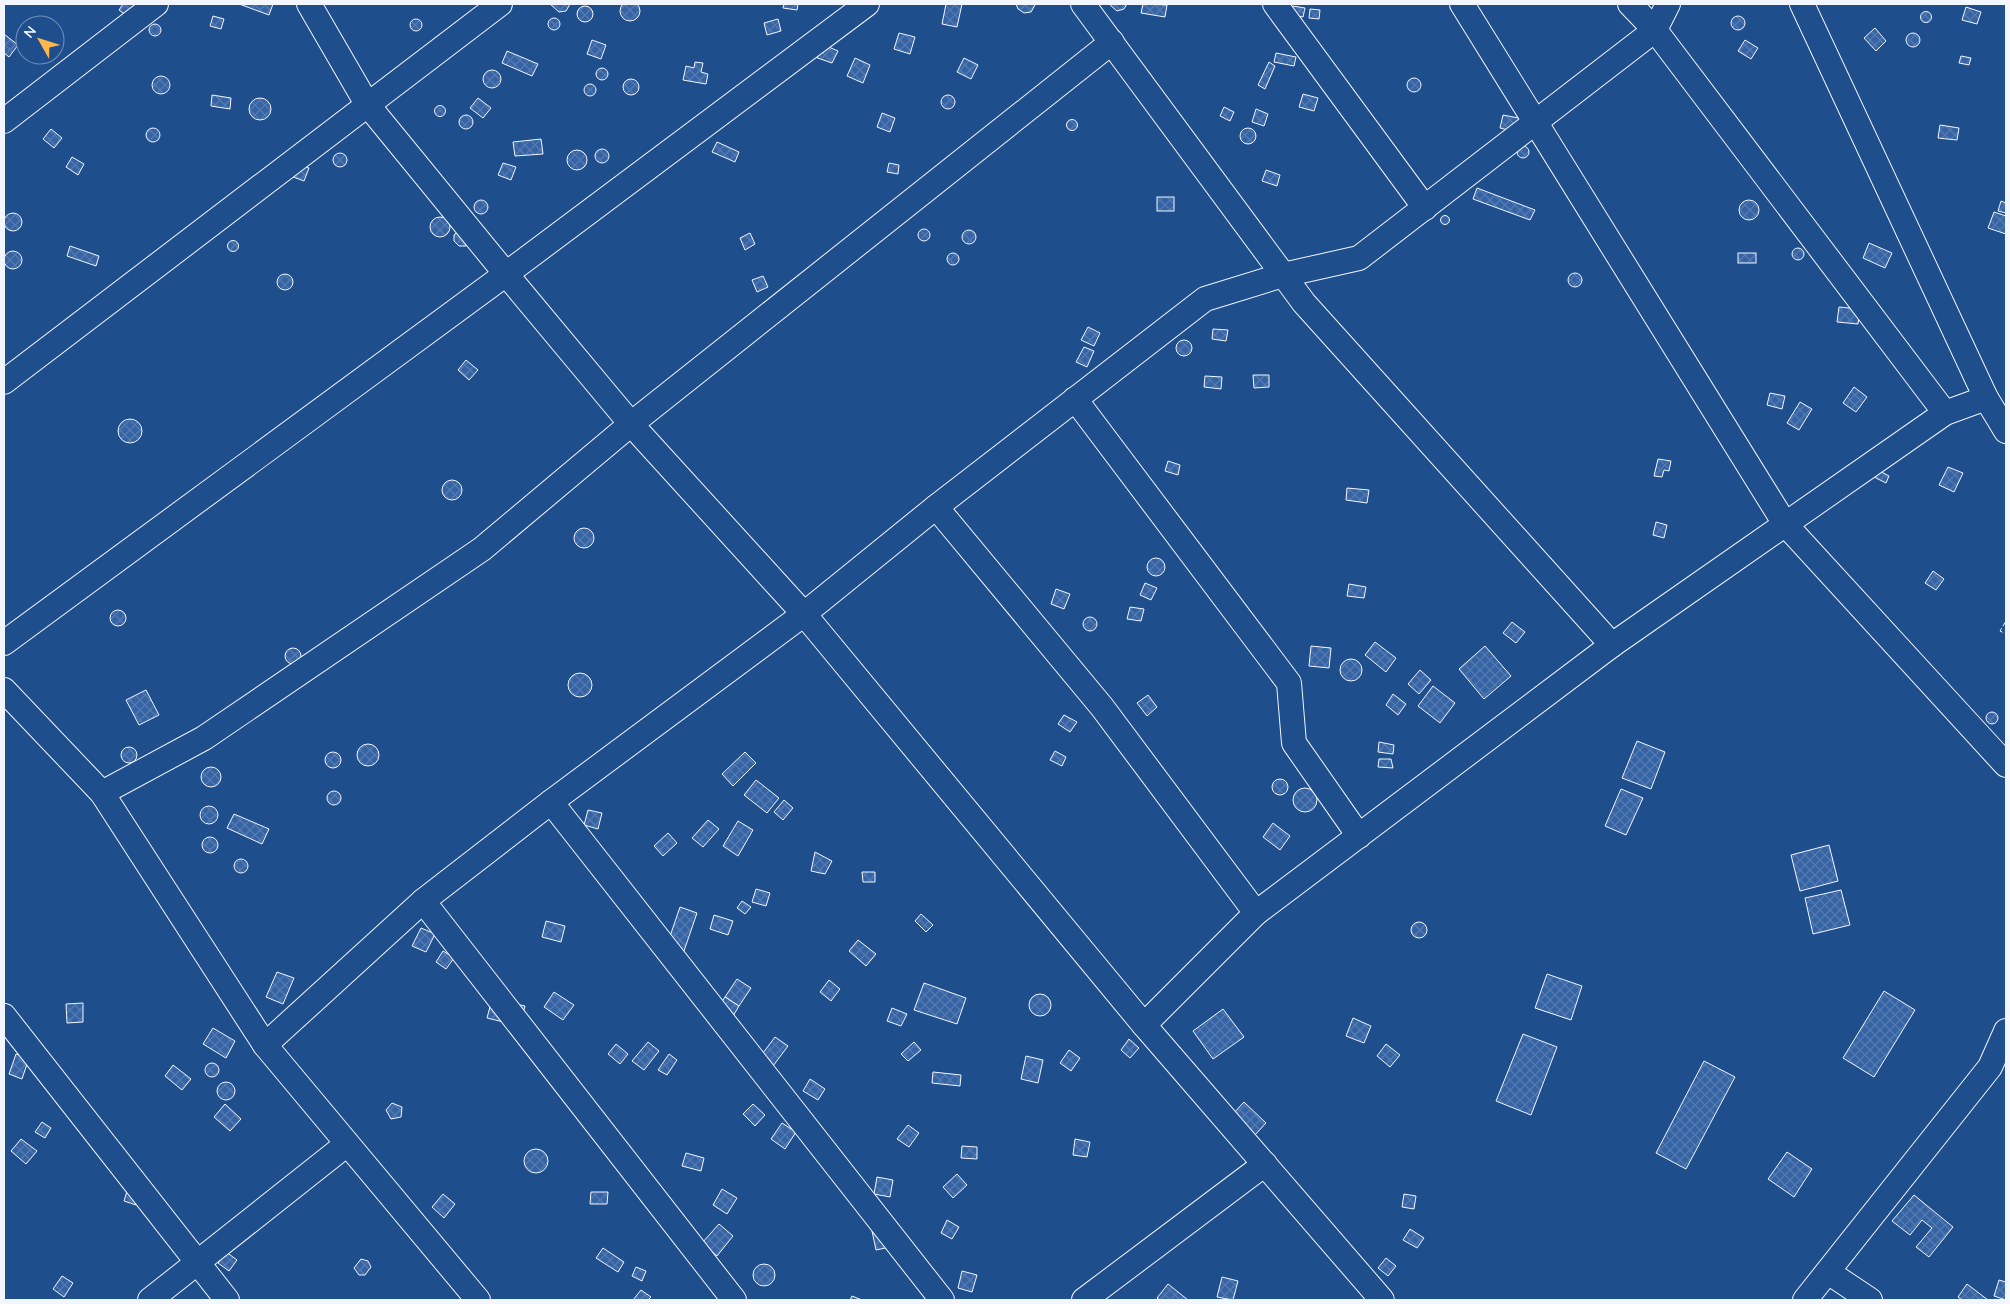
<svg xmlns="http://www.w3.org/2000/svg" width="2010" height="1304" font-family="Quicksand,sans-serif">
<defs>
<pattern id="building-cross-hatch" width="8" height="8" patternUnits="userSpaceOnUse" patternTransform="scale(1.25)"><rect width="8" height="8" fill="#3563a3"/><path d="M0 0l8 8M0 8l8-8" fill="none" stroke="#537ab1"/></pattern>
</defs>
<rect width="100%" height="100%" fill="#1f4e8c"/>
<!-- building -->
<g fill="url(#building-cross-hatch)" stroke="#f2f6ff">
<circle cx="630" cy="11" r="10"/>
<path d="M123,4H138L135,22L119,10Z"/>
<path d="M239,4H273L269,15Z"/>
<path d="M550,4H570L566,11L559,12Z"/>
<path d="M784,4H798L797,10L783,8Z"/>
<path d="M946,4H962L957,27L942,24Z"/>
<path d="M1016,4H1034L1035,5L1031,12L1024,13L1018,9Z"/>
<path d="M1109,4H1127L1124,9L1117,11Z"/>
<path d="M1143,4L1167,5L1165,17L1141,13Z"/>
<path d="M1293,6L1305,8L1303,17L1291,15Z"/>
<circle cx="585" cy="14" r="8"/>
<path d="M1966,7L1981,12L1977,24L1962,20Z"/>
<path d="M1310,9L1320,10L1319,19L1309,18Z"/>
<circle cx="1926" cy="17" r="5.5"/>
<path d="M213,16L224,19L221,29L210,26Z"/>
<circle cx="1738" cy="23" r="7"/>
<circle cx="554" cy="24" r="6"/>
<circle cx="416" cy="25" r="6"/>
<path d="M778,19L781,31L767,35L764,23Z"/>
<circle cx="155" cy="30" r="6"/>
<path d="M1875,28L1886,41L1876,51L1864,38Z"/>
<circle cx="1913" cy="40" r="7"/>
<path d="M899,33L915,37L910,54L894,49Z"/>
<path d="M4,34L18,45L9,57L4,53Z"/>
<path d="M592,40L606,45L601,59L587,54Z"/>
<path d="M1745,40L1758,48L1751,59L1738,51Z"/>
<path d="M817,42L838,51L832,63L812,56Z"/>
<path d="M507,51L538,64L532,76L502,63Z"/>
<path d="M1276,53L1296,57L1294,66L1274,62Z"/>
<path d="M1961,56L1971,58L1969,65L1959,63Z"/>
<path d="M855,58L870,65L863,83L847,76Z"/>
<path d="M964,58L978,65L971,79L957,72Z"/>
<path d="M695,62L703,63L701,72L708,74L706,84L683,80L686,66L694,68Z"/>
<path d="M1269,62L1275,66L1265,89L1258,85Z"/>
<circle cx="602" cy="74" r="6"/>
<circle cx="492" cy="79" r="9"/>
<circle cx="161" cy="85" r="9"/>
<circle cx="1414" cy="85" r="7"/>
<circle cx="631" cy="87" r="8"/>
<circle cx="590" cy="90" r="6"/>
<path d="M1303,94L1318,98L1314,111L1299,107Z"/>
<circle cx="948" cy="102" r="7"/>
<path d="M212,95L231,98L230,109L211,106Z"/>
<circle cx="260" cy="109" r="11"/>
<path d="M478,98L491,108L483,118L470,108Z"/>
<circle cx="440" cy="111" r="5.5"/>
<path d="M1224,107L1234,112L1230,121L1220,116Z"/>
<path d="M1256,109L1268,114L1264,126L1252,122Z"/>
<path d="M882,113L895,118L890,132L877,127Z"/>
<circle cx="466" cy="122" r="7"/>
<path d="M1503,115L1524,119L1521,133L1500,128Z"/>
<circle cx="1072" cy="125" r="5.5"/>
<path d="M1940,125L1959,128L1957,140L1938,138Z"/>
<circle cx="153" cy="135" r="7"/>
<circle cx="1248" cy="136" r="8"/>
<path d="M51,129L62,138L54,148L43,139Z"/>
<path d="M541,139L543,154L515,156L513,142Z"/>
<path d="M717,142L739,152L735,162L712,152Z"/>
<circle cx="1523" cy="152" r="6"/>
<circle cx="602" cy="156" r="7"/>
<circle cx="577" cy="160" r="10"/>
<circle cx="340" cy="160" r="7"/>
<path d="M72,157L84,164L78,175L66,167Z"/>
<path d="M295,162L309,168L304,181L288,175Z"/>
<path d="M503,163L516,167L511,180L498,175Z"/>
<path d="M889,163L899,165L898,174L887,172Z"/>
<path d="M1266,170L1280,175L1277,186L1262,181Z"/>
<path d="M1477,188L1535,210L1530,220L1473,199Z"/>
<rect x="1157" y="197" width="17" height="14"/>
<circle cx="481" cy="207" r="7"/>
<circle cx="1749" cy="210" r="10"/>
<path d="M2001,201L2006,203V213L1998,211Z"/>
<path d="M1994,212L2006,216V234L1988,228Z"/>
<circle cx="13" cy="222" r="9"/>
<circle cx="1445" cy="220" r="4.5"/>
<circle cx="440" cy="227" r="10"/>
<circle cx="924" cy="235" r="6"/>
<circle cx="969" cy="237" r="7"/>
<path d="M459,230L468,243L466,246H459L454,241V235Z"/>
<path d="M750,233L755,244L745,250L740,238Z"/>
<circle cx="233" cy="246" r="5.5"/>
<path d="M1869,243L1892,253L1885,268L1863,258Z"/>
<path d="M70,246L99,256L96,266L67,256Z"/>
<circle cx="1798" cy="254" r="6"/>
<circle cx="13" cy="260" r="9"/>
<circle cx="953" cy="259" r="6"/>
<rect x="1738" y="253" width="18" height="10"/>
<circle cx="1575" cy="280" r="7"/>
<circle cx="285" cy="282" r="8"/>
<path d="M763,276L768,287L757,292L752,280Z"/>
<path d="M1839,307L1860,309L1858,324L1837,322Z"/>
<path d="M1088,327L1100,333L1094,346L1081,340Z"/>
<path d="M1213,329L1228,330L1226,341L1212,339Z"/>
<circle cx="1184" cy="348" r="8"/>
<path d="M1084,347L1094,351L1087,367L1076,362Z"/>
<path d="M466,360L478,370L469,380L458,370Z"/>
<path d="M1253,375H1269V387L1254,388Z"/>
<path d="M1205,376L1222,377L1221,389L1204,387Z"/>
<path d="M1854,387L1867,397L1856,412L1843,403Z"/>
<path d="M1770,393L1785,396L1782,409L1767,405Z"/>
<path d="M1800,402L1812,409L1799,430L1787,423Z"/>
<circle cx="130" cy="431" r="12"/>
<path d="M1658,459L1671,461L1669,471L1664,470L1662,477L1654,476Z"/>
<path d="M1168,461L1180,465L1178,475L1165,471Z"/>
<path d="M1948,467L1963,473L1954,492L1939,485Z"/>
<path d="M1874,468L1889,476L1886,483L1870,475Z"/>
<circle cx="452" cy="490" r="10"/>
<path d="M1347,488L1369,490L1367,503L1346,500Z"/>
<path d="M1656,522L1667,525L1664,538L1653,535Z"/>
<circle cx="584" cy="538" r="10"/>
<circle cx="1156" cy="567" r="9"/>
<path d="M1933,571L1944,579L1936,590L1925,583Z"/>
<path d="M1145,583L1157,588L1151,600L1140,595Z"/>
<path d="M1349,584L1366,587L1364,598L1347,596Z"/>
<path d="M1056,589L1070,594L1064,609L1051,604Z"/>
<path d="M1130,607L1144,609L1141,621L1127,619Z"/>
<circle cx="118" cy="618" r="8"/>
<circle cx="1090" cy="624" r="7"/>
<path d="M1512,622L1525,632L1516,643L1503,633Z"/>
<path d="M1375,642L1396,658L1386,672L1365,655Z"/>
<path d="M1311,646L1331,648L1329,668L1309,666Z"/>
<path d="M1485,646L1511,676L1484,699L1459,669Z"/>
<circle cx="293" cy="656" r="8"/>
<circle cx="1351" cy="670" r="11"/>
<path d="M1420,670L1431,680L1419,694L1408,684Z"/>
<circle cx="580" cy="685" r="12"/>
<path d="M1433,686L1455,703L1440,723L1418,706Z"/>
<path d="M146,690L159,715L139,725L126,700Z"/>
<path d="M1393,694L1406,704L1398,715L1386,705Z"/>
<path d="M1148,695L1157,707L1147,716L1137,703Z"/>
<circle cx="1992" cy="718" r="6"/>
<path d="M1064,715L1077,722L1070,732L1058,724Z"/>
<path d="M1637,741L1665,752L1651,789L1622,778Z"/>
<path d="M1379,742L1394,745L1393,754L1378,752Z"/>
<circle cx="368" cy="755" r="11"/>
<circle cx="129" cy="755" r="8"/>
<path d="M1055,751L1066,757L1062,766L1050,760Z"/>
<circle cx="333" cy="760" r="8"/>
<path d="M745,752L756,763L733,786L722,774Z"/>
<path d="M1379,759H1391L1393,768L1378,767Z"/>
<circle cx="211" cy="777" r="10"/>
<circle cx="1280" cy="787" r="8"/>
<path d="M756,780L779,798L767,813L744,795Z"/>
<circle cx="1305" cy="800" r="12"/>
<path d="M1621,789L1643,798L1626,835L1605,826Z"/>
<circle cx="334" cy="798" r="7"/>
<path d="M784,800L793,808L783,820L774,812Z"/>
<circle cx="209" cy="815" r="9"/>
<path d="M588,810L602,813L598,829L584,825Z"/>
<path d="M234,814L269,829L262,844L227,828Z"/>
<path d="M708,820L719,829L703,847L692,838Z"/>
<path d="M738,821L753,830L738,856L723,846Z"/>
<path d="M1273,823L1290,836L1280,850L1263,837Z"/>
<path d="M668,833L677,843L663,856L654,846Z"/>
<circle cx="210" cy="845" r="8"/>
<path d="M1829,845L1838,881L1800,891L1791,855Z"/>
<path d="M815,852L832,861L825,874L811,871Z"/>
<circle cx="241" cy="866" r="7"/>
<path d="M862,872H875V882H863Z"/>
<path d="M756,889L770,893L766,906L752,902Z"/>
<path d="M1841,890L1850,925L1813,934L1805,898Z"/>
<path d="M742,901L751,907L745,914L737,908Z"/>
<path d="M680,907L697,913L684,951L667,945Z"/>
<path d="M921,914L933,925L926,932L915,921Z"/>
<path d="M714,915L733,921L728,935L710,929Z"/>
<path d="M546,921L565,926L561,942L542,937Z"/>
<circle cx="1419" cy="930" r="8"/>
<path d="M421,928L435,934L426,952L412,946Z"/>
<path d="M858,940L876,954L866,966L849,951Z"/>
<path d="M443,951L454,958L446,969L436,962Z"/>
<path d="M277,972L294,978L283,1004L266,997Z"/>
<path d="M1547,974L1582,986L1571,1020L1535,1008Z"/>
<path d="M737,979L751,988L739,1006L725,997Z"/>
<path d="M829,980L840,989L831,1001L820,992Z"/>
<path d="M924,983L966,998L957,1024L914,1010Z"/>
<path d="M1884,991L1915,1010L1874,1077L1843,1058Z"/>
<path d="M554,992L574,1005L563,1020L544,1007Z"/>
<circle cx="1040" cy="1005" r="11"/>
<path d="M725,997L739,1006L727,1026L712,1016Z"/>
<path d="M492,999L525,1006L520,1026L487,1018Z"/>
<path d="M83,1003V1022L67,1023L66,1004Z"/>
<path d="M892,1008L907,1014L901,1026L887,1021Z"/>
<path d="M1223,1009L1244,1037L1213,1059L1193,1031Z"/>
<path d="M1353,1018L1371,1026L1364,1043L1346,1036Z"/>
<path d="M213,1028L235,1041L226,1058L203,1044Z"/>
<path d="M1523,1034L1557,1047L1531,1115L1496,1101Z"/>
<path d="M775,1037L788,1046L770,1070L757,1061Z"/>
<path d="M1129,1039L1139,1048L1130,1058L1121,1050Z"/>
<path d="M648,1042L659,1051L644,1070L632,1061Z"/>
<path d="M914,1042L921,1050L908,1061L901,1054Z"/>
<path d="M616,1044L628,1054L620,1064L608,1054Z"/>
<path d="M1386,1044L1400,1055L1390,1067L1377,1056Z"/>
<path d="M1069,1050L1080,1058L1071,1071L1060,1063Z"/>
<path d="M16,1054L29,1058L22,1079L9,1074Z"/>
<path d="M669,1054L677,1060L667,1075L658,1070Z"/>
<path d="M1026,1056L1043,1060L1038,1083L1021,1079Z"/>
<path d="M1704,1061L1735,1077L1686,1169L1656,1153Z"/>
<circle cx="212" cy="1070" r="7"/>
<path d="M173,1065L191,1079L182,1090L165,1076Z"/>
<path d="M933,1072L961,1075L960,1086L932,1083Z"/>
<path d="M810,1079L825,1089L818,1100L803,1091Z"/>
<circle cx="226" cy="1091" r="9"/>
<path d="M1244,1102L1266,1123L1242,1149L1220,1128Z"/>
<path d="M392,1103L402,1107L401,1117L391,1119L386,1110Z"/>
<path d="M225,1104L241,1119L230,1131L214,1117Z"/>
<path d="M753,1104L765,1115L755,1126L743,1114Z"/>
<path d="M42,1122L51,1128L45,1138L35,1132Z"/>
<path d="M782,1123L796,1132L785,1149L771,1139Z"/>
<path d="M908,1125L919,1133L909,1147L897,1139Z"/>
<path d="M21,1139L37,1151L26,1164L11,1151Z"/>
<path d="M1075,1139L1090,1142L1087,1157L1073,1155Z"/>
<path d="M962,1146L977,1147V1159L961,1158Z"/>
<circle cx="536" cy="1161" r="12"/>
<path d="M1787,1152L1812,1169L1794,1197L1768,1179Z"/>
<path d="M686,1153L704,1158L701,1171L682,1166Z"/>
<path d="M957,1174L967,1185L953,1198L943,1187Z"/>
<path d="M877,1177L893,1180L890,1197L874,1194Z"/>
<path d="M722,1189L737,1198L727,1214L713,1205Z"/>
<path d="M127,1191L139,1195L136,1205L124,1201Z"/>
<path d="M591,1192H608L607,1204H590Z"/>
<path d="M443,1194L455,1204L444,1218L432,1207Z"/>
<path d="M1404,1194L1416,1196L1414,1209L1402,1207Z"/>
<path d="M1914,1195L1953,1227L1929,1257L1916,1247L1932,1228L1922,1220L1910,1235L1892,1221Z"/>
<path d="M947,1220L959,1227L952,1239L941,1233Z"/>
<path d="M719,1224L733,1236L717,1256L702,1243Z"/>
<path d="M892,1227L895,1246L876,1250L872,1231Z"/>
<path d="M1410,1229L1424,1238L1417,1248L1403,1240Z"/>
<path d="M603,1248L624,1262L618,1272L596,1258Z"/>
<path d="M226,1252L237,1260L229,1271L218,1263Z"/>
<path d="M1386,1258L1396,1266L1388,1276L1378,1268Z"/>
<path d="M361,1259L368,1261L371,1267L365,1275H359L354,1268Z"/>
<circle cx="764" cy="1275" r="11"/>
<path d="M636,1267L646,1271L642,1281L632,1276Z"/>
<path d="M962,1271L977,1275L972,1292L958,1288Z"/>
<path d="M62,1276L73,1283L64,1297L53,1289Z"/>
<path d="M1222,1277L1238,1281L1233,1300L1217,1297Z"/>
<path d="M1999,1280L2006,1282V1300L1994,1296Z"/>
<path d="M1168,1284L1188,1300H1160L1157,1298Z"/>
<path d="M1967,1284L1988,1300H1962L1958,1297Z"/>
<path d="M641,1290L651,1297L648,1300H633Z"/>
<path d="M852,1296L862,1300H850Z"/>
</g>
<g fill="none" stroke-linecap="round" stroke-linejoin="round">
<defs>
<g id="minor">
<path d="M309,4L367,104L506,274L631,424L804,614L1144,1025L1382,1300"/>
<path d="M1083,4L1304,303L1612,645"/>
<path d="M1275,4L1425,208"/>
<path d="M1462,4L1785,524L2006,765"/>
<path d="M1630,4L1655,30L1945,413"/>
<path d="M1802,4L1986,398L2006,431"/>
<path d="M4,121L156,4"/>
<path d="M4,382L500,4"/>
<path d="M1075,399L1289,683L1294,743L1359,836"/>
<path d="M936,507L1102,707L1256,913"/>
<path d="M4,643L506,274L867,4"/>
<path d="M4,690L102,793L265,1045L478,1300"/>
<path d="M102,793L204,738L482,549L631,424L1112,42"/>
<path d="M551,802L942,1300"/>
<path d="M423,901L734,1300"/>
<path d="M4,1016L227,1300"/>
<path d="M1144,1025L1256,913L1612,645L1945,413L1986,398"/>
<path d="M265,1045L423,901L551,802L804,614L936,507L1205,299L1283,275L1359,258L1655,30L1668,4"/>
<path d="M1828,1272L1870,1300"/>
<path d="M150,1300L347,1144"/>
<path d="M1084,1300L1265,1164"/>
<path d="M1805,1300L1990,1067L2006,1031"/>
</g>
</defs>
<!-- minor casing -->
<use href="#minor" stroke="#f2f6ff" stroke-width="26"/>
<!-- minor -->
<use href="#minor" stroke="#1f4e8c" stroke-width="24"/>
<!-- fence -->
<path stroke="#f2f6ff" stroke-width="1" stroke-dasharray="6 2.5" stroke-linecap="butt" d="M2006,621L2000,631L2006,634"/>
</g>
<!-- border -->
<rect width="2010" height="1304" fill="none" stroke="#f2f6ff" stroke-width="10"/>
<!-- north arrow -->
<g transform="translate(40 40) rotate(309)"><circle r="24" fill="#1f4e8c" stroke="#7391ba"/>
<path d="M0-4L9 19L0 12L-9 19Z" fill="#ffb74d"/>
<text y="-8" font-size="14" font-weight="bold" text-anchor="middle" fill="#f2f6ff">N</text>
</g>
</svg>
